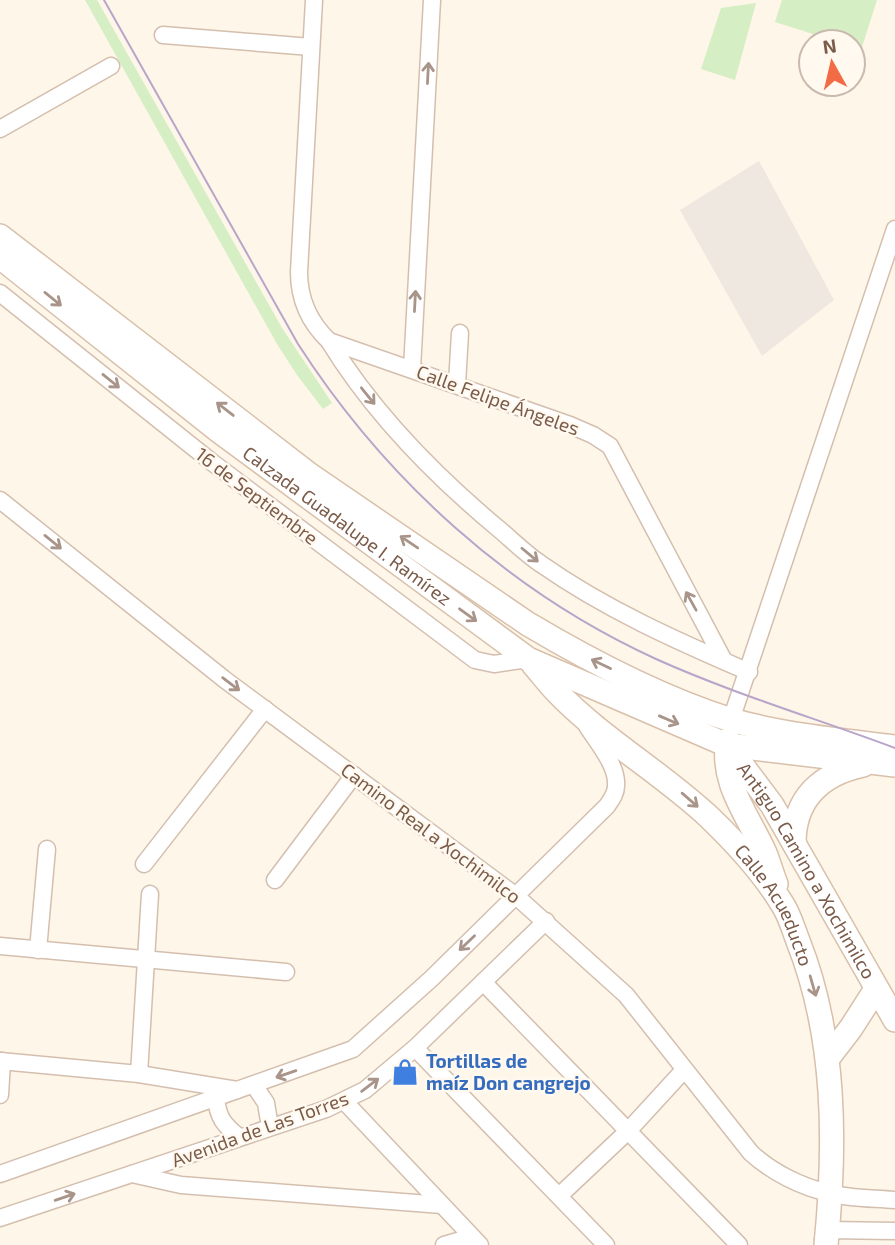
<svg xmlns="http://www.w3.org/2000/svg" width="895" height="1245" font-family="'Exo 2',sans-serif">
<rect width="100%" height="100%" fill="#fef6e8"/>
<!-- industrial -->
<path fill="#efe8e1" d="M759,161L834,300L762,356L680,210Z"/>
<!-- green -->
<g fill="#d5eec4">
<path d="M85,0H97L282,328L332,403L323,409L297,375L277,344Z"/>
<path d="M782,0H877L861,50L853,47V42H838L775,22Z"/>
<path d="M756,3L735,80L701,69L721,8Z"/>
</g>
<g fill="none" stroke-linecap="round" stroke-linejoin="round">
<defs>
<g id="street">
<path d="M314,0L299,272C299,299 309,322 329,341L570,425L593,435L610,446L724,661"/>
<path d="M163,35L311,47"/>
<path d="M0,129L111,66"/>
<path d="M0,293L213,463L475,660L494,664L528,659"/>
<path d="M329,341C373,413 435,476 500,530C513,541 526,554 541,564C605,609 677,641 749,672"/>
<path d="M412,369L432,0"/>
<path d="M457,384L460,333"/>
<path d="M0,500L224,679L516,896L626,995L751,1153C772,1172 801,1187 829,1193C850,1199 874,1198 895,1200"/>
<path d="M731,720L895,229"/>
<path d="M144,864L265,709"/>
<path d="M275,880L354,775"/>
<path d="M0,946L286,972"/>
<path d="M38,950L47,849"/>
<path d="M483,982L739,1245"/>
<path d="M415,1048L606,1245"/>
<path d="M0,1061L139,1074L237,1090"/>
<path d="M139,1074L150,894"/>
<path d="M254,1085L266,1103L270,1127"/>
<path d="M0,1095L2,1061"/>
<path d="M216,1098C218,1118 224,1125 239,1137"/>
<path d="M344,1101L480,1245"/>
<path d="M0,1174L353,1049L432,978L607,806C611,800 616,794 616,786C618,766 597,742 587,726"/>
<path d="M132,1174L181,1185L442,1205"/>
<path d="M559,1196L628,1131L684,1070"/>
<path d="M0,1218L326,1109L365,1090L415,1048L546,921"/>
<path d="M823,1240L827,1230L895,1231"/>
<path d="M444,1245L472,1237"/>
</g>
<g id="secondary">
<path d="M0,236L310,475L528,624C592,662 661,698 731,720C779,734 845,741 895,747"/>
<path id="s1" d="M0,257L219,431L528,659L727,745L895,765"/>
<path id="s2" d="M533,664C541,673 548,683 557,692C601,738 662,773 709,817C735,842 762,871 781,902C789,913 793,928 798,941C836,1037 836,1144 826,1245"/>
<path d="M728,740C720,783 748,815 765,853C769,863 772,874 776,884"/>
<path id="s3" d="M727,745L772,805L895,1020"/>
<path d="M794,843C794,798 821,774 863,765"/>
<path d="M828,1058L851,1028L876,989"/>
</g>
</defs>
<!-- street casing -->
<use href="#street" stroke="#d4bfaf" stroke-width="19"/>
<!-- secondary casing -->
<use href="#secondary" stroke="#d8c0ab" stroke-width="26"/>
<!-- street -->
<use href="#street" stroke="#fff" stroke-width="16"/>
<!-- secondary -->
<use href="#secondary" stroke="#fff" stroke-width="23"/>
<!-- tram -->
<path stroke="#b9a4ca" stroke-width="2" d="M104,0L298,344C385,479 509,592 656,659C734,694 815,718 895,748"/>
</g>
<!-- one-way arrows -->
<defs><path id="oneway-shaft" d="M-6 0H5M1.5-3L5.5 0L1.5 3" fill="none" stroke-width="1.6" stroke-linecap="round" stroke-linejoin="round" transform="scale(1.75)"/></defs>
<g stroke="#a99489">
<use href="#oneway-shaft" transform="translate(428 73) rotate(-87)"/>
<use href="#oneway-shaft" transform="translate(53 299) rotate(39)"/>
<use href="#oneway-shaft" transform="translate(415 301) rotate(-87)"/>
<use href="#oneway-shaft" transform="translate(111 381) rotate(39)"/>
<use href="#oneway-shaft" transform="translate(368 396) rotate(51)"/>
<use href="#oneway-shaft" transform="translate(225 409) rotate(-142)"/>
<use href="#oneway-shaft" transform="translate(53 542) rotate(39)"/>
<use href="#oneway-shaft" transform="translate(409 542) rotate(-146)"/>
<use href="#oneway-shaft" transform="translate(530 555) rotate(40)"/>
<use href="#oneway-shaft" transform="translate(691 601) rotate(-119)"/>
<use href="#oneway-shaft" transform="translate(468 615) rotate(36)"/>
<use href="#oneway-shaft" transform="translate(601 664) rotate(-154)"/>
<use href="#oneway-shaft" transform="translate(231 684) rotate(37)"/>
<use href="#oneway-shaft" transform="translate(669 720) rotate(23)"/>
<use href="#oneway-shaft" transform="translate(690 800) rotate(41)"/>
<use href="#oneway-shaft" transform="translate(467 943) rotate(136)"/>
<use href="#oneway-shaft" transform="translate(813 986) rotate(74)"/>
<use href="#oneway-shaft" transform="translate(286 1074) rotate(161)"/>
<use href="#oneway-shaft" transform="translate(370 1085) rotate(-37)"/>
<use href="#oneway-shaft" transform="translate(65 1197) rotate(-19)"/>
</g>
<!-- icons -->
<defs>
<symbol id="shop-bare" viewBox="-9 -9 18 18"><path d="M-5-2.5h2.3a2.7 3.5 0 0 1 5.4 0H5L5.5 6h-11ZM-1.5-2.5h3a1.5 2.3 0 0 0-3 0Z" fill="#3f7fe0" stroke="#fff9f0" stroke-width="2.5" paint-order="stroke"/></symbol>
</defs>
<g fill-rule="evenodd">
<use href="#shop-bare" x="386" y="1053" width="38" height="38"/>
</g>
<g text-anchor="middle" stroke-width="5" stroke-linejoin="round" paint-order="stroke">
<!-- street labels -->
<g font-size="19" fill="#7b5b49" stroke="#fff9f0">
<text transform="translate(498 400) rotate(20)" y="7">Calle Felipe Ángeles</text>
<text transform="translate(257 496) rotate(37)" y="7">16 de Septiembre</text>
<text dy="7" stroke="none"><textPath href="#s1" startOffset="439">Calzada Guadalupe I. Ramírez</textPath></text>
<text transform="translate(431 833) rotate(37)" y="7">Camino Real a Xochimilco</text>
<text dy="7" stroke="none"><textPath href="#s3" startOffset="149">Antiguo Camino a Xochimilco</textPath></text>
<text dy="7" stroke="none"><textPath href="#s2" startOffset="345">Calle Acueducto</textPath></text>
<text transform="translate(260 1129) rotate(-20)" y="7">Avenida de Las Torres</text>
</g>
<!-- shop labels -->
<g font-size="19" font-weight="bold" fill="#366cbe" stroke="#fff9f0" text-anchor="start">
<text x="426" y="1068">Tortillas de<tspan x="426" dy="22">maíz Don cangrejo</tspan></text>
</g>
</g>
<!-- north arrow -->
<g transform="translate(832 63) rotate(352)"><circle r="33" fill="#fff9f0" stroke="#cabaad" stroke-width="2"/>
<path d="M0-5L12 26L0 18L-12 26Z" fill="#f16c44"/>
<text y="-10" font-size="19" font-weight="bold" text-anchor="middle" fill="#7b5b49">N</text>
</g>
</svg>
